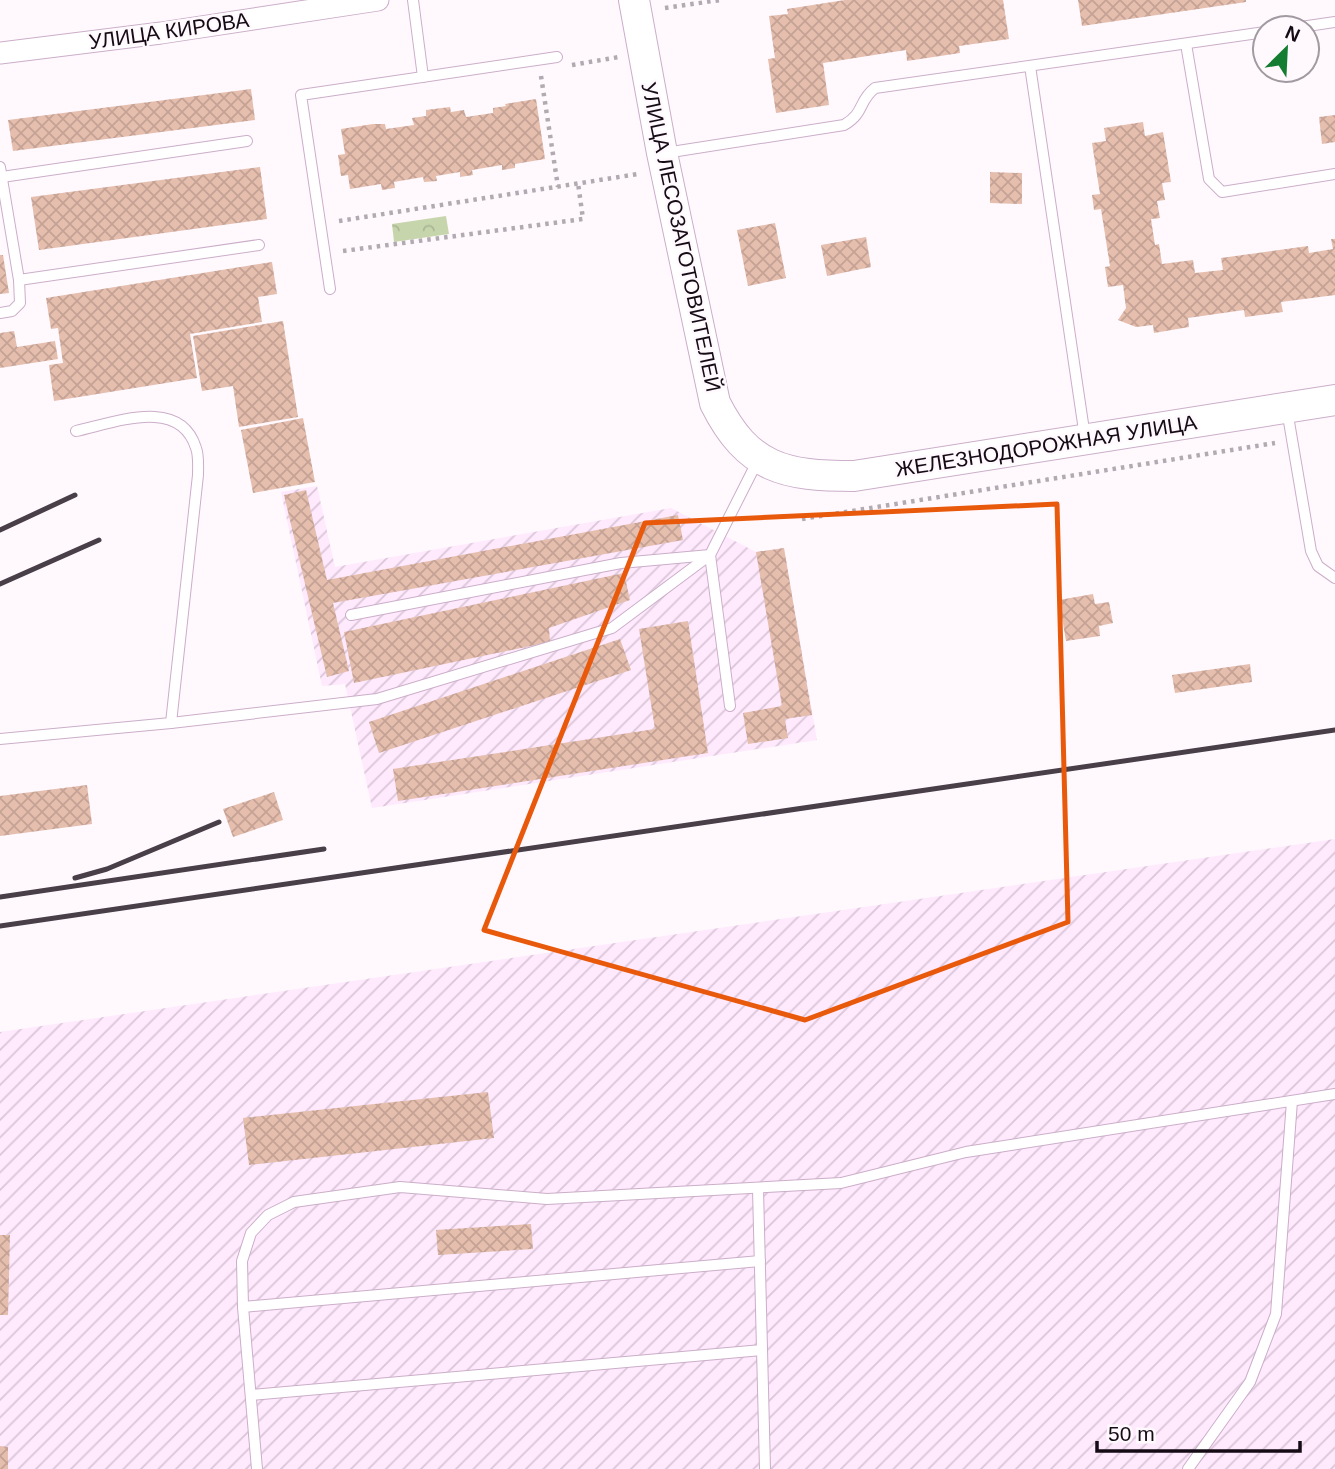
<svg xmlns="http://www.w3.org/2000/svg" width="1335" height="1469" font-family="Helvetica,sans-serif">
<defs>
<pattern id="industrial-furrows" width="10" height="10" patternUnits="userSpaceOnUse" patternTransform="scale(1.75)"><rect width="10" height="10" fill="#ffe9fd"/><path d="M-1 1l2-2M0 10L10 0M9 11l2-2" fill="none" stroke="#dac6d8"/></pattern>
<pattern id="park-crowns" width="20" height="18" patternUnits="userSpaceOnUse" patternTransform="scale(1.75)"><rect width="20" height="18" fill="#c7d5ad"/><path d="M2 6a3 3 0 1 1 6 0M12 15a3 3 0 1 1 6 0" fill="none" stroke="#aab694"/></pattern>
<pattern id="building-cross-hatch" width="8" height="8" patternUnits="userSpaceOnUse" patternTransform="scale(1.75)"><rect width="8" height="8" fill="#e5beae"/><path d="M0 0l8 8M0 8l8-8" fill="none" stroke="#c4a295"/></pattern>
</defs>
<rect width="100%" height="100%" fill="#fff9fe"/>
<!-- industrial -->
<g fill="url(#industrial-furrows)">
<path d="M317,486L335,567L671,508L756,552L784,548L817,740L372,808L345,684L322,686L281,492Z"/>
<path d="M1335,839V1469H0V1032Z"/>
</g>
<!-- park -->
<path fill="url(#park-crowns)" d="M446,216L449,234L394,242L392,224Z"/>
<!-- building -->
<g fill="url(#building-cross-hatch)">
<path d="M845,0H1003L1009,39L959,46L960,53L907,61L906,50L823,63L829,105L776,113L768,59L775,58L769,16L788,14L787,9Z"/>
<path d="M1078,0H1246V2L1082,26Z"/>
<path d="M251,89L255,120L13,151L8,120Z"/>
<path d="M536,99L545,159L515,164V168L502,170V165L472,170L473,175L460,177V172L436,176L437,181L424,182L423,177L394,182L395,188L382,190L381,184L350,189L348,175L341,176L338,155L345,154L341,129L373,124H385L386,129L414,125L412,118L426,116V110L450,107L451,112L464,110L466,117L493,113V108L506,106L505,104Z"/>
<path d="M1335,115V142L1322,144L1319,117Z"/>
<path d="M1143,122L1145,136L1163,132L1171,182L1162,183L1165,200L1157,201L1160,218L1151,219L1155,245L1159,244L1162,264L1193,260L1195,273L1223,270L1221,258L1308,246L1309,253L1333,249L1331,239H1335V295L1281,302L1283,312L1245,317L1244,310L1188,318L1189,327L1154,333L1153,325L1136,327L1118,320L1126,308L1123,285L1108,287L1105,267L1110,266L1101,209L1094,210L1092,195L1100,194L1092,143L1106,141L1104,128Z"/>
<path d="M260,167L267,219L39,250L31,197Z"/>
<path d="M990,172L1022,173V204L990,203Z"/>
<path d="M775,223L786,278L748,286L737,230Z"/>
<path d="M866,237L871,267L827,276L821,245Z"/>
<path d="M0,255H3L9,293L0,294Z"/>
<path d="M272,262L277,294L258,297L262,322L190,334L197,378L54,401L49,365L63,363L58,328L51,329L46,298Z"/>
<path d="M283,321L298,417L239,427L233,386L202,391L193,336Z"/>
<path d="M14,331L17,347L55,341L58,359L0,368V333Z"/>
<path d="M303,418L315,482L253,493L241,430Z"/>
<path d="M306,490L327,580L678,515L683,540L333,603L349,671L327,677L284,495Z"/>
<path d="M784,548L812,715L785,719L788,738L748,744L743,713L782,706L756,552Z"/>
<path d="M624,573L630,600L549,628L550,642L354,683L344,632Z"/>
<path d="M1093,594L1095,604L1109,602L1113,623L1099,626L1100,636L1066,641L1059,600Z"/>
<path d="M688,621L708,753L398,801L393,769L655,729L639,629Z"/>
<path d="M620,639L631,670L379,753L369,722Z"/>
<path d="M1250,664L1252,682L1175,693L1172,675Z"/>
<path d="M87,785L92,824L0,836V796Z"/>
<path d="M274,792L283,820L233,837L223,809Z"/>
<path d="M488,1092L494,1138L249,1165L243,1118Z"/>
<path d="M531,1224L533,1249L438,1255L436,1230Z"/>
<path d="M0,1235H10L8,1315H0Z"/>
<path d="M0,1446L8,1447V1469H0Z"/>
</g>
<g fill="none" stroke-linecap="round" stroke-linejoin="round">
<defs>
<g id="service">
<path d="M413,0L423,77"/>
<path d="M1294,28L1335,22"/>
<path d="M1186,44L1209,179L1222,192L1335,174"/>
<path d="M1030,66L1085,437"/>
<path d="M665,153L844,125C865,113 858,101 875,88L1265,32"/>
<path d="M0,167L19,280L20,303L12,311L0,313"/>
<path d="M2,177L247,141"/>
<path d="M19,280L259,245"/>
<path d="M330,289L301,95L557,57"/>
<path d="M1287,410L1311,551L1318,566L1335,578"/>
<path d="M76,431C114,423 180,396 196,448C199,456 198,466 198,475L171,723"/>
<path d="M351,615L621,563L710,555L730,706"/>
<path d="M0,739L171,723L377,699L612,628L710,555L758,460"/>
<path d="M758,1189L765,1469"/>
<path d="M243,1307L760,1261"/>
<path d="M251,1395L762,1350"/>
<path d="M257,1469L243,1307L242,1261L251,1233L268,1215L294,1202L400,1187L547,1199L841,1183L966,1152L1335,1094"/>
<path d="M1188,1469L1250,1382L1276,1314L1292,1101"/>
</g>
<path id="minor" d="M0,53L161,33L378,0"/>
<path id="secondary" d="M634,0L662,153L715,403C748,469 785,476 854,476L1335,400"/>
</defs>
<!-- service casing -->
<use href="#service" stroke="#cbaec9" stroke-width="12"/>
<!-- minor casing -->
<use href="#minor" stroke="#cbaec9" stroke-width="23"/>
<!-- secondary casing -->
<use href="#secondary" stroke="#cbaec9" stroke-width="32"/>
<!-- path -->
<g stroke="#b2aab1" stroke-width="4.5" stroke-dasharray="3.5 5" stroke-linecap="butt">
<path d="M665,8L720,0"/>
<path d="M572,65L619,57"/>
<path d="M541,76L558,187"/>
<path d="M339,221L638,174"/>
<path d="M343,251L583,219L578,183"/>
<path d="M802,519L1275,443"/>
</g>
<!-- service -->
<use href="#service" stroke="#fff" stroke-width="10"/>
<!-- minor -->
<use href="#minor" stroke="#fff" stroke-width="21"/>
<!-- secondary -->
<use href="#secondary" stroke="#fff" stroke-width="30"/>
<!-- rail -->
<g stroke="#483f48" stroke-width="5">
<path d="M0,530L75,495"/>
<path d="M0,584L99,540"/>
<path d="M75,878L107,869L219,822"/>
<path d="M0,897L324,849"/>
<path d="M0,926L1335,730"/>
</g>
</g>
<!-- marked area -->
<path fill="none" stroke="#e8590c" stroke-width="5" stroke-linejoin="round" d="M1057,504L1068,922L805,1020L484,930L645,523Z"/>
<g text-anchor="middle" stroke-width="5" stroke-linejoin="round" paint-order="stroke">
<!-- street labels -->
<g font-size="21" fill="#150b15" stroke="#fff9fe">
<text transform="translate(169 31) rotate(-8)" y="7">УЛИЦА КИРОВА</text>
<text transform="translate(681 237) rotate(78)" y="7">УЛИЦА ЛЕСОЗАГОТОВИТЕЛЕЙ</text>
<text transform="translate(1046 446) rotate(-9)" y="7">ЖЕЛЕЗНОДОРОЖНАЯ УЛИЦА</text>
</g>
</g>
<!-- north arrow -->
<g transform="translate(1286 49) rotate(24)"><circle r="33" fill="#fff9fe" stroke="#a19aa1" stroke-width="2"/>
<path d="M0-5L12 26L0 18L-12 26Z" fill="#147d32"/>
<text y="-10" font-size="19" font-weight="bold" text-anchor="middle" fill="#150b15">N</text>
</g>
<!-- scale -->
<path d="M1097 1441v10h203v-10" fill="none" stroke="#150b15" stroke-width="3.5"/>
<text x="1108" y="1441" font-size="21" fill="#150b15" stroke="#fff9fe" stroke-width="5" paint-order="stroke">50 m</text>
</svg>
